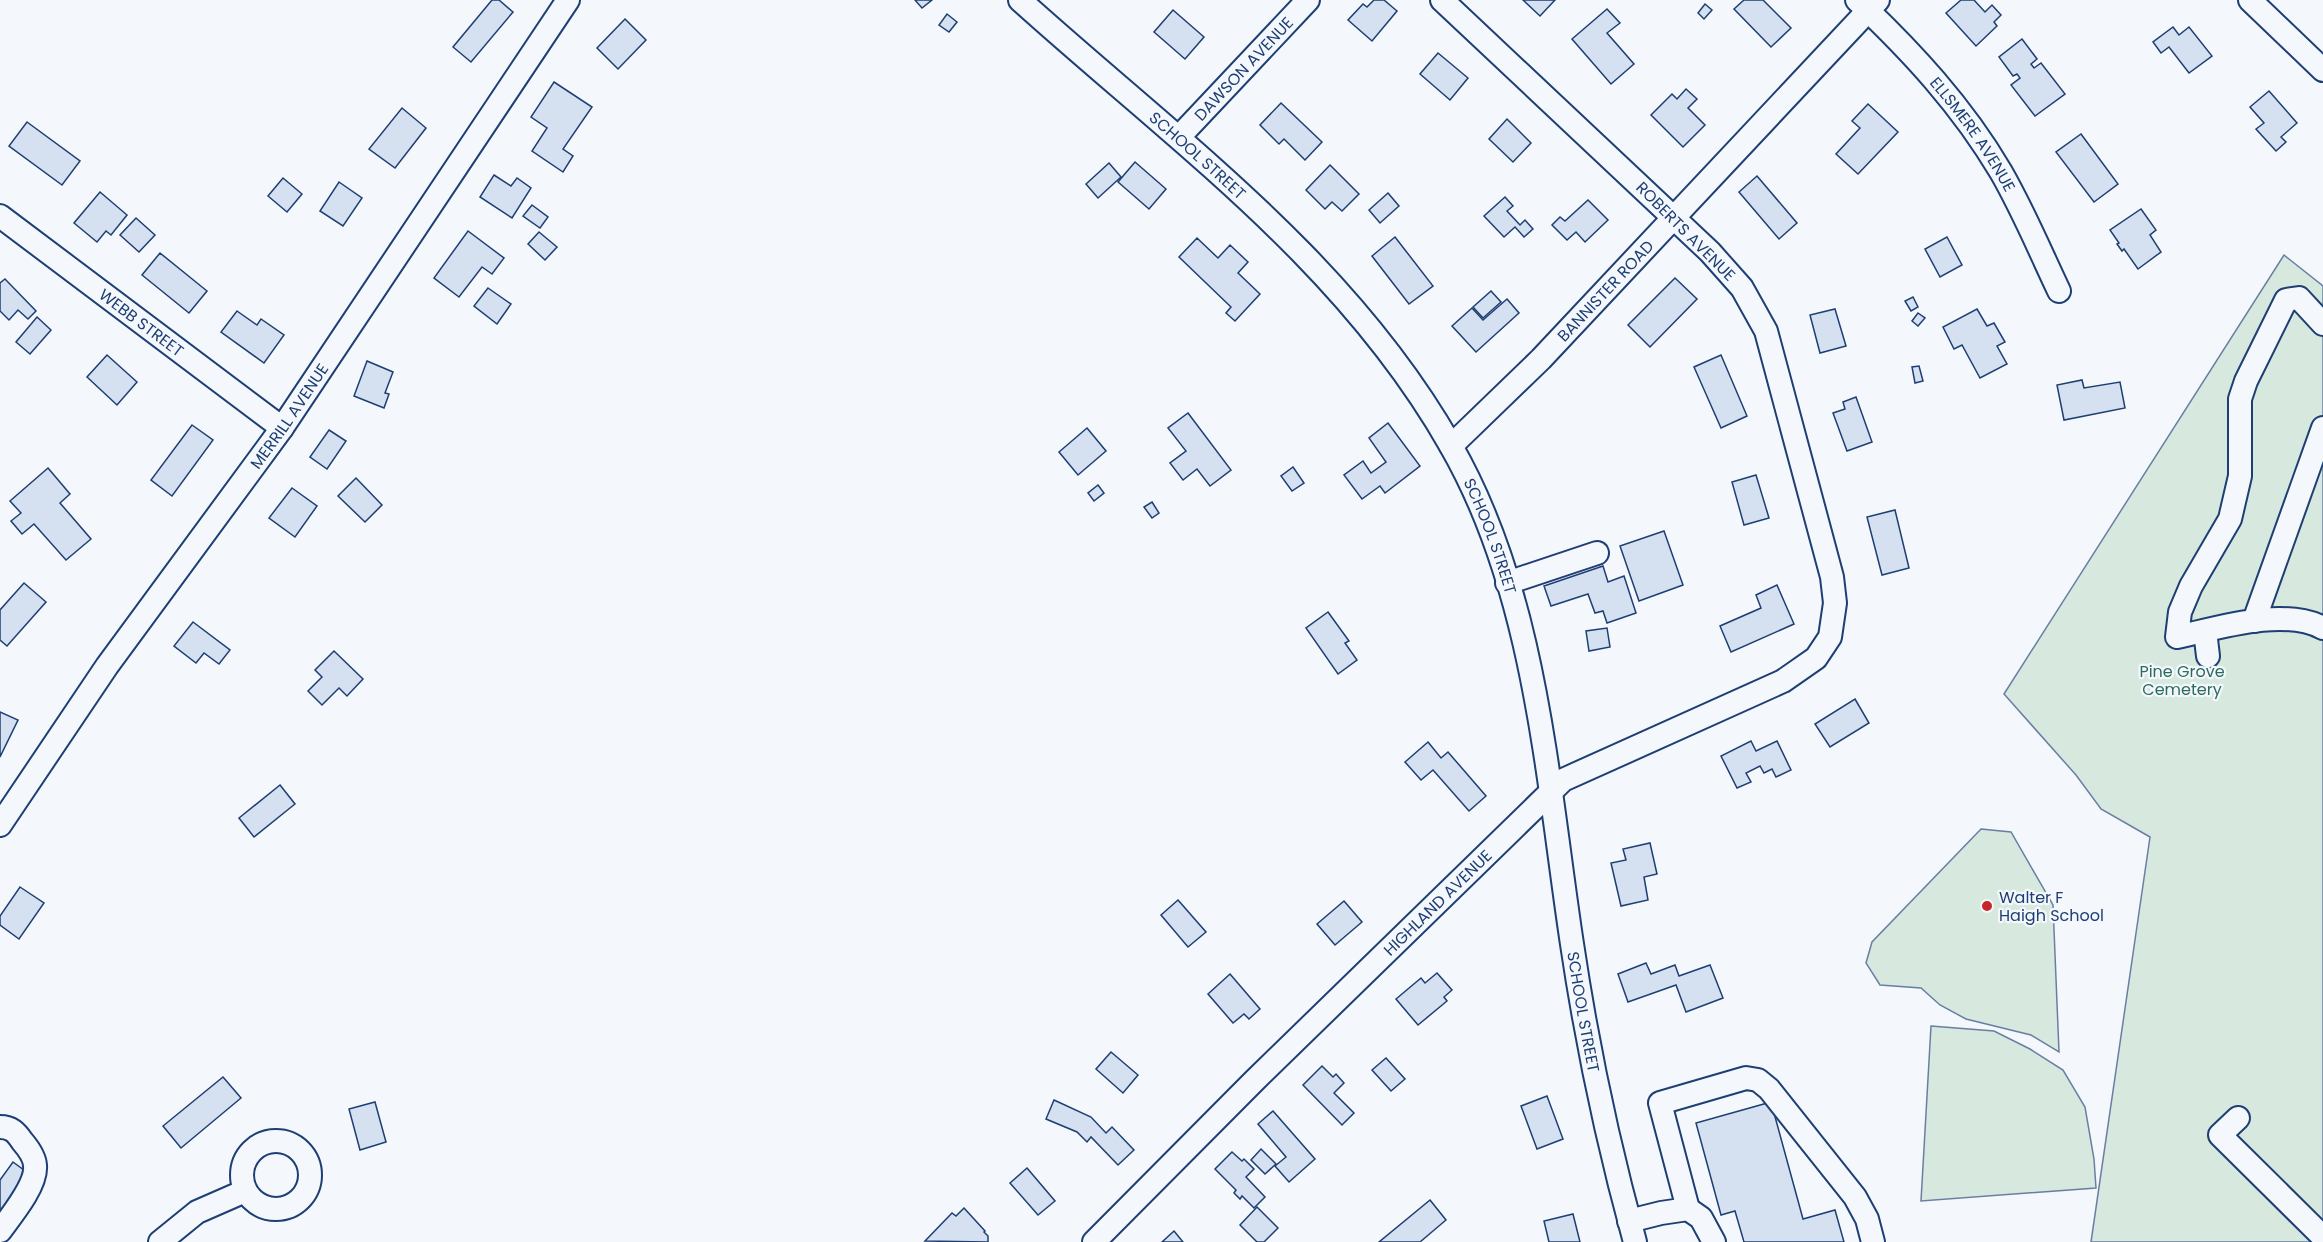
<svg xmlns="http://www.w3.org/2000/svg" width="2323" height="1242" font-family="Poppins,sans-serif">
<rect width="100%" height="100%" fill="#f4f7fb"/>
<!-- green -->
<g fill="#d7e8df" stroke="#687fa3" stroke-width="1.5">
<path d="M2284,255L2323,286V1242H2091L2150,837L2101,809L2076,775L2004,694Z"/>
<path d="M1981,829L2011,832L2053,905L2059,1052L2031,1035L1966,1019L1940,1005L1921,988L1880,985L1866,963L1872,942Z"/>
<path d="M1931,1026L1994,1031L2030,1049L2063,1070L2085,1107L2094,1159L2096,1188L1921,1201Z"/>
</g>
<!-- building -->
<g fill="#d5e0f0" stroke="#1d3f73" stroke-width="1.5">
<path d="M492,0H499L513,12L471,62L453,47Z"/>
<path d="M915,0H932L922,8Z"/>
<path d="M1374,0H1384L1397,11L1372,41L1348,20L1363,4L1367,7Z"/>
<path d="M1523,0H1555L1540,16Z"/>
<path d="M1744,0H1763L1791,28L1771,47L1734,9Z"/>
<path d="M1961,0H1974L1985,12L1992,5L2001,15L1994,22L1997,26L1976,46L1946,13Z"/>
<path d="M1705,4L1712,10L1704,19L1698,13Z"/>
<path d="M1607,9L1620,23L1607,33L1634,64L1611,84L1572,39Z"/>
<path d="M1173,10L1204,37L1185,59L1154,32Z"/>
<path d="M947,14L957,22L949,32L939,25Z"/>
<path d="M625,19L646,40L618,69L597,48Z"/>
<path d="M2173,27L2179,35L2189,27L2212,56L2189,73L2169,47L2161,53L2153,42Z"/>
<path d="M2022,39L2037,59L2031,64L2034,68L2041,63L2065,94L2035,116L2011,85L2020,78L2017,74L2013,76L1999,57Z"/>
<path d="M1438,53L1468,78L1450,100L1420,74Z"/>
<path d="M554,82L592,107L563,149L573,156L563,172L532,151L547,128L531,117Z"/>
<path d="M1686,89L1697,99L1688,108L1705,125L1683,147L1651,115L1672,94L1677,99Z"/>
<path d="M2269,91L2297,123L2281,137L2286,142L2276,151L2256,129L2264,123L2250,107Z"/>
<path d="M1281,103L1322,142L1305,160L1284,139L1279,144L1260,125Z"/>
<path d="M1868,104L1898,132L1858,174L1836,154L1860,128L1852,121Z"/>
<path d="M402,108L426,128L395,168L369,149Z"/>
<path d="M1507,119L1531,143L1513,162L1489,139Z"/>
<path d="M27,122L80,161L62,185L9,146Z"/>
<path d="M2081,134L2118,184L2094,202L2056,152Z"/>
<path d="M1135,162L1166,189L1149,209L1118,182Z"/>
<path d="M1109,163L1121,177L1098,198L1086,184Z"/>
<path d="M1330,165L1359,194L1342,211L1332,202L1325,209L1306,190Z"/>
<path d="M494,175L511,186L517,178L531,188L512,218L480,197Z"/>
<path d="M1757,176L1797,223L1779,239L1739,192Z"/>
<path d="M283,178L302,194L287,212L268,196Z"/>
<path d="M339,182L362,198L343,226L320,211Z"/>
<path d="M100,192L127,215L111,235L106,231L97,242L74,223Z"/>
<path d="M1388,193L1399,206L1380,223L1369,210Z"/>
<path d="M1505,197L1513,206L1507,211L1520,225L1525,220L1533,229L1524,237L1515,227L1504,237L1484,216Z"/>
<path d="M1588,200L1608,220L1585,242L1576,232L1567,240L1552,225L1560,217L1565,221Z"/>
<path d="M532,205L548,217L540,228L523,216Z"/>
<path d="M2141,209L2156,230L2150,235L2161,252L2138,269L2124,249L2122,251L2117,244L2119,243L2110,230Z"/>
<path d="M136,218L155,235L139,252L120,235Z"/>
<path d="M468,231L504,258L492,274L482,267L459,297L434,278Z"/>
<path d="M539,232L557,247L545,260L528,244Z"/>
<path d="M1395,237L1433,286L1409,304L1372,256Z"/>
<path d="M1947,237L1962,265L1940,277L1925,249Z"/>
<path d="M1197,238L1218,258L1230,245L1248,262L1238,273L1260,294L1235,321L1226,313L1231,307L1179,257Z"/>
<path d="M160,253L207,291L189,313L142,275Z"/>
<path d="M1675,278L1697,299L1650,347L1628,325Z"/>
<path d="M5,279L36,311L28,319L18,310L9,320L0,311V283Z"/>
<path d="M488,288L511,304L497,324L474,306Z"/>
<path d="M1491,291L1501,302L1483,318L1473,307Z"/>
<path d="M1913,297L1918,307L1911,311L1905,301Z"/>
<path d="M1507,299L1519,313L1476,352L1452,326L1472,308L1483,320Z"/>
<path d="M1835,309L1846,346L1820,353L1810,315Z"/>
<path d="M1977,309L1987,326L1994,323L2005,342L1997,346L2007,364L1980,378L1962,345L1954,349L1943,327Z"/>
<path d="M237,311L257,325L261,319L284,335L264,363L221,332Z"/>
<path d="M1918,313L1925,318L1918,326L1912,321Z"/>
<path d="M37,317L51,330L30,354L16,342Z"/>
<path d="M107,355L137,382L117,405L87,377Z"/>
<path d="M1721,355L1747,416L1721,428L1694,367Z"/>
<path d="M367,361L393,372L385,393L389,394L384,408L354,396Z"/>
<path d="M1919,366L1923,381L1915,383L1912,367Z"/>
<path d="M2082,380L2084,388L2120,382L2125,408L2064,420L2057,385Z"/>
<path d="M1856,397L1872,442L1847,451L1833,413L1845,409L1843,402Z"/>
<path d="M1188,413L1231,470L1210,486L1197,469L1183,480L1170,463L1186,451L1168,428Z"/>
<path d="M1388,423L1420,466L1385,493L1380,486L1362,499L1344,475L1363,461L1371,473L1386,462L1369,438Z"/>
<path d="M192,425L213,440L172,496L151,480Z"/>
<path d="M1087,428L1106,451L1078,475L1059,452Z"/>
<path d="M329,430L346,441L327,469L310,457Z"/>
<path d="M1293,467L1304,483L1292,491L1281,476Z"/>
<path d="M48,468L70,494L60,503L91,539L66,560L34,524L22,534L11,521L21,513L10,501Z"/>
<path d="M1756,475L1769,518L1744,525L1732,482Z"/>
<path d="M356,478L382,505L365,522L338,496Z"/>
<path d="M1098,485L1104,493L1094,501L1088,493Z"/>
<path d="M292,488L317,506L295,537L269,518Z"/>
<path d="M1152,502L1159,513L1152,518L1144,507Z"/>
<path d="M1895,510L1909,568L1882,575L1867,517Z"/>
<path d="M1664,531L1683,585L1639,601L1620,546Z"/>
<path d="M1603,566L1608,582L1624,576L1636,613L1607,623L1603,611L1595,613L1588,594L1551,606L1544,586Z"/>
<path d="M24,583L46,602L7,646L0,640V610Z"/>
<path d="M1777,585L1794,624L1731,652L1720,626L1761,608L1756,595Z"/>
<path d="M1328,612L1349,641L1345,643L1357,660L1338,674L1306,628Z"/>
<path d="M193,622L230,650L219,664L204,653L196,663L174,646Z"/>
<path d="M1607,628L1610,647L1589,651L1586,631Z"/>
<path d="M334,651L363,679L347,696L339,688L322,705L308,691L322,677L315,670Z"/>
<path d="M1855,699L1869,723L1830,747L1815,724Z"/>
<path d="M0,712L18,720L0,757Z"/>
<path d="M1751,741L1756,751L1777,741L1791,770L1776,777L1772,769L1764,773L1760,766L1746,773L1751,782L1737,788L1721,756Z"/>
<path d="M1428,742L1441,758L1448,752L1486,796L1469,811L1433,770L1421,780L1405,762Z"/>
<path d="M280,785L295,804L254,837L239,818Z"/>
<path d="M1650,843L1657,874L1644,877L1648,900L1621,906L1611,863L1626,860L1623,849Z"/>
<path d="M20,887L44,903L19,939L0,925V916Z"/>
<path d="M1178,900L1206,932L1188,947L1161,915Z"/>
<path d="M1344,901L1362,922L1335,945L1317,924Z"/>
<path d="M1646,963L1651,974L1675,965L1679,976L1710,965L1723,998L1686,1012L1676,985L1628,1002L1618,974Z"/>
<path d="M1437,973L1452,990L1444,997L1447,1001L1418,1025L1396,999L1421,978L1425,983Z"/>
<path d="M1230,974L1260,1009L1249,1019L1244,1014L1233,1023L1208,994Z"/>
<path d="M1111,1052L1138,1075L1123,1093L1096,1069Z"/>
<path d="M1386,1058L1405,1079L1391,1091L1372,1070Z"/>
<path d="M1322,1066L1333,1077L1336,1074L1344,1083L1334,1093L1354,1113L1342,1125L1303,1085Z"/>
<path d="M223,1077L241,1098L181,1148L163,1126Z"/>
<path d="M1547,1096L1563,1139L1537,1149L1521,1106Z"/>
<path d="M1054,1100L1091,1117L1106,1133L1112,1127L1134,1150L1118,1165L1091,1137L1087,1142L1077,1132L1046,1119Z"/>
<path d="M375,1102L386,1142L360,1150L349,1109Z"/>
<path d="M1771,1102L1803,1219L1835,1210L1844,1242H1744L1735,1211L1721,1215L1696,1123Z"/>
<path d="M1273,1111L1315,1159L1289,1182L1275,1166L1286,1157L1258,1124Z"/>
<path d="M1261,1149L1276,1164L1265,1174L1251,1160Z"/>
<path d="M1232,1152L1242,1161L1244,1159L1254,1169L1246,1177L1265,1197L1254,1208L1242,1196L1240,1199L1234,1193L1236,1190L1215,1169Z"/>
<path d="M13,1162L32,1176L0,1219V1180Z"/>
<path d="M1027,1168L1055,1201L1038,1215L1010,1183Z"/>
<path d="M1430,1200L1446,1220L1420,1242H1379Z"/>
<path d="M1257,1207L1278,1228L1264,1242H1257L1240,1225Z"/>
<path d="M964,1208L985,1231L984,1232L988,1236V1242L925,1241L952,1213L956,1216Z"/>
<path d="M1573,1214L1580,1242H1549L1544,1221Z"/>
<path d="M1174,1231L1183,1242H1162Z"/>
</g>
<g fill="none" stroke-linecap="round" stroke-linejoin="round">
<defs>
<g id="minor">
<path id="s1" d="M1020,0C1175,140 1346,261 1451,446C1536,594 1547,779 1572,944C1587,1045 1608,1144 1635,1242"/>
<path id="s2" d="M1857,0C1912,52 1962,106 2001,172C2023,210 2040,251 2059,291"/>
<path d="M2250,0L2323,70"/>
<path id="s3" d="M1179,137L1308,0"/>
<path id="s4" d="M0,216L282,428"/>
<path d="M2323,324L2299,298L2286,300L2246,381L2240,399V476L2230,519L2191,586L2180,612L2177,637C2218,628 2284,607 2323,628"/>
<path id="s5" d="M1451,446L1541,359L1878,0"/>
<path d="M1507,583L1597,553"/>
<path d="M2254,621L2323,428"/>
<path d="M2205,631L2208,656"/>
<path id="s6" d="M0,825L107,666L282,428L568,0"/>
<path d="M2238,1118L2220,1135L2323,1237"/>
<path d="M0,1127C11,1127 16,1132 22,1141C28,1148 35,1157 35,1166C37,1185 11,1216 0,1231"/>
<circle cx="276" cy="1175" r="34"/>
<path d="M1688,1209L1660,1103L1746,1078L1758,1080L1769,1089L1855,1197L1867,1219L1873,1242"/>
<path d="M1629,1221L1661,1213L1688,1209L1701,1218L1714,1242"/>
<path d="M160,1242L197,1212L245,1191"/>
<path id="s7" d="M1094,1242L1254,1081L1563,780L1783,681L1816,658L1830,637L1835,603L1832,577L1766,331L1742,288L1710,252L1442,0"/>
</g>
</defs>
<!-- minor casing -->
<use href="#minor" stroke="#1d3f73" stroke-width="26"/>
<!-- minor -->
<use href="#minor" stroke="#f4f7fb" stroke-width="22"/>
</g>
<!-- markers -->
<circle fill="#c62828" stroke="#f4f7fb" stroke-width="2" cx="1987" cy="906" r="6"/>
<g text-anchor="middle" stroke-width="4.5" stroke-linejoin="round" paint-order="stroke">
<!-- street labels -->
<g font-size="16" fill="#1d3f73" stroke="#f4f7fb">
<text dy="6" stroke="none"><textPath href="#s3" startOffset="94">DAWSON AVENUE</textPath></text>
<text dy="6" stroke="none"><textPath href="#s2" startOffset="178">ELLSMERE AVENUE</textPath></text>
<text dy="6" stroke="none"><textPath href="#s1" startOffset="236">SCHOOL STREET</textPath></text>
<text transform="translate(1686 231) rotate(45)" y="6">ROBERTS AVENUE</text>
<text dy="6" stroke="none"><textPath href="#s5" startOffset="219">BANNISTER ROAD</textPath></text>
<text dy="6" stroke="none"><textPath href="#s4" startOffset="177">WEBB STREET</textPath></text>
<text dy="6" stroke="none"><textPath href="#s6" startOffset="501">MERRILL AVENUE</textPath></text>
<text dy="6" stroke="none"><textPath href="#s1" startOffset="722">SCHOOL STREET</textPath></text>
<text dy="6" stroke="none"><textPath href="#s7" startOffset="483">HIGHLAND AVENUE</textPath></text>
<text dy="6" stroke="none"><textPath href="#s1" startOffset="1208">SCHOOL STREET</textPath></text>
</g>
<!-- park labels -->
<g font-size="16" fill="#2c6c60" stroke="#f4f7fb">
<text x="2182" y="677">Pine Grove<tspan x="2182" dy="18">Cemetery</tspan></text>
</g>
<!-- poi labels -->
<g font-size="16" fill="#1d3f73" stroke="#f4f7fb" text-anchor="start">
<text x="1999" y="903">Walter F<tspan x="1999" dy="18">Haigh School</tspan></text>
</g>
</g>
</svg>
